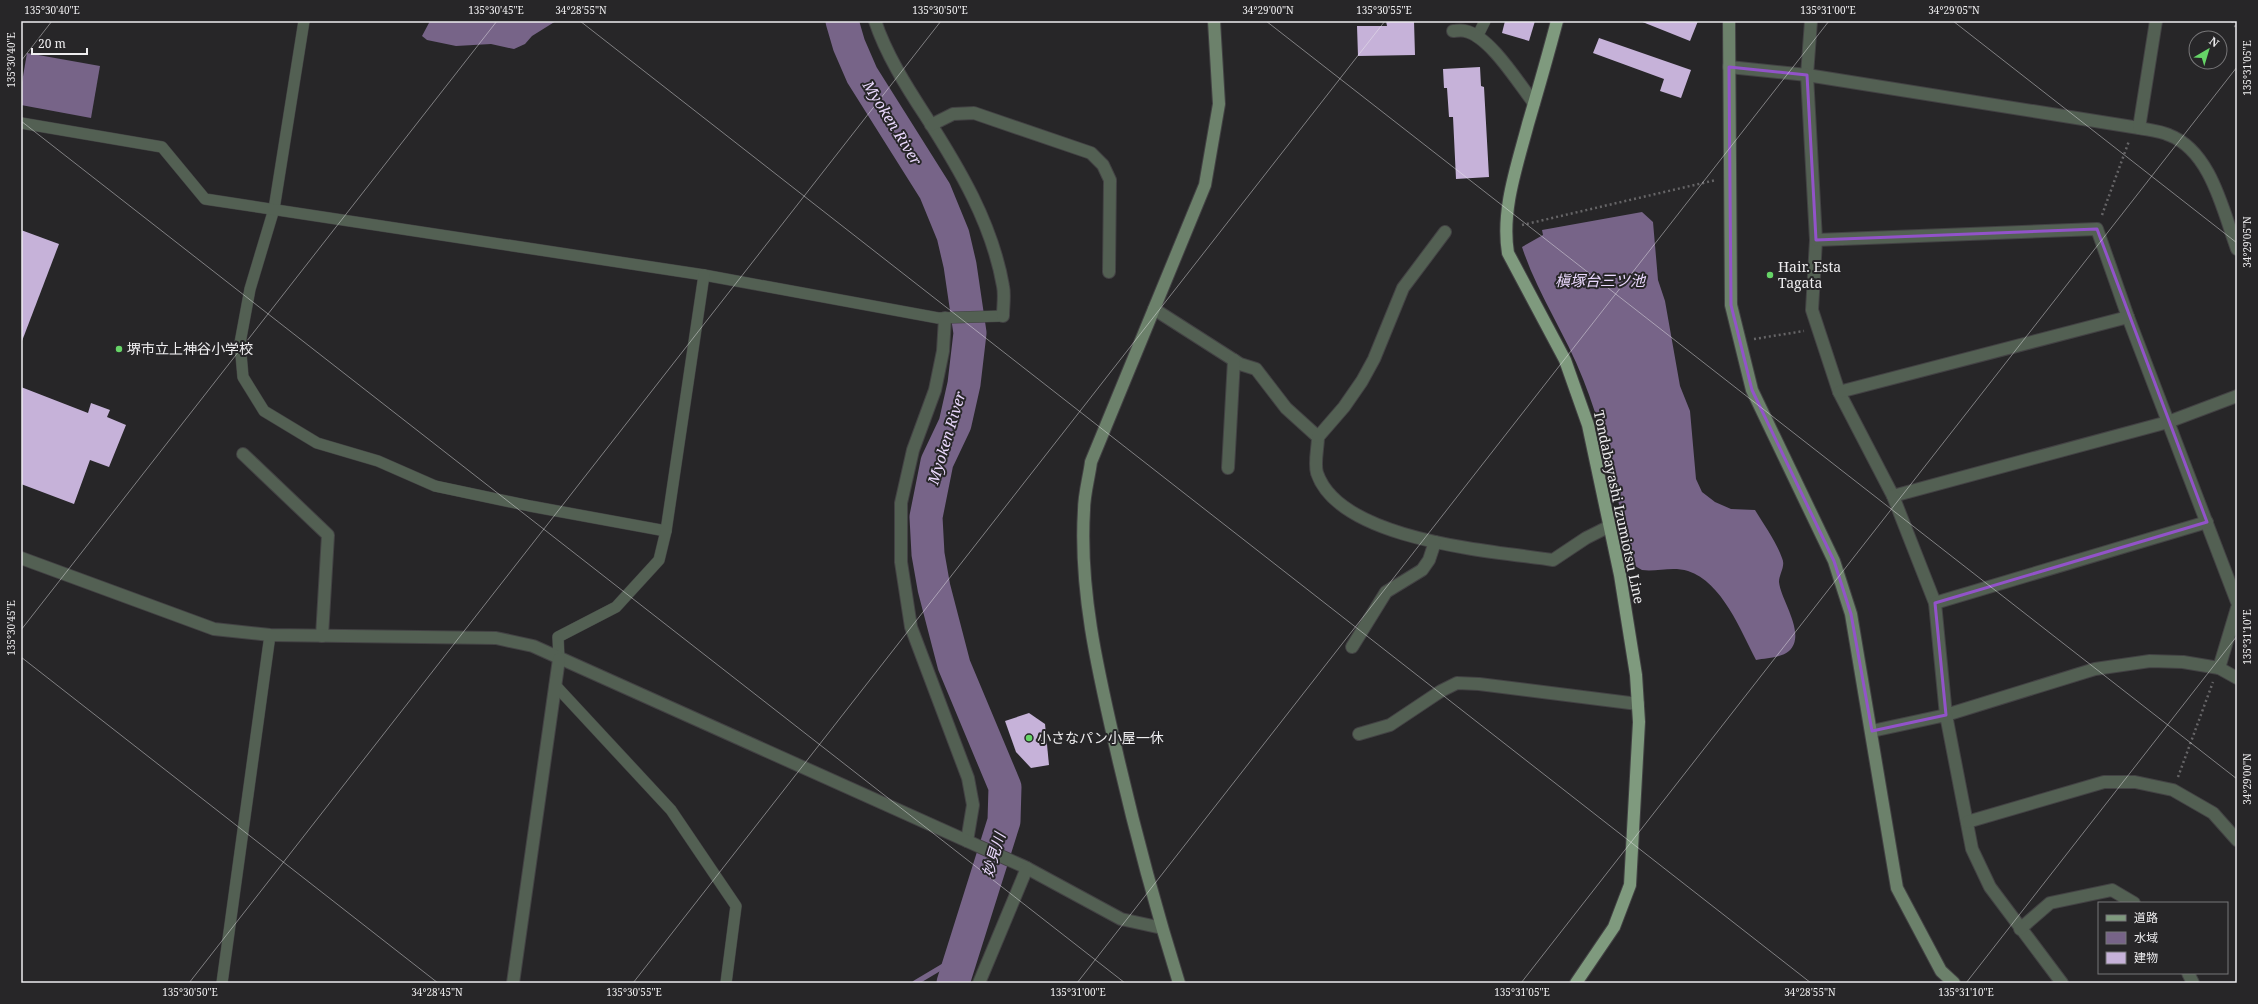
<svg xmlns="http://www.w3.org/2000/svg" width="2258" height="1004" font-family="'Noto Serif','Noto Sans JP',serif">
<rect width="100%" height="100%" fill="#272628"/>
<!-- water -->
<g fill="#776488">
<path d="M430,21H556L532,36L525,44L514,49L491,44L456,46L427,40L422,36Z"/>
<path d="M27,53L100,66L91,118L21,105V88Z"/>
<path d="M1642,212L1653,222L1658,280L1665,301L1680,386L1690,411L1696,479L1702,492L1715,502L1731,509L1755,510C1764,525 1776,541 1782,558C1786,566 1779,574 1779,582C1781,601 1807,634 1789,651C1781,658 1766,658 1756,660C1741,631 1722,582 1688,571C1672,566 1657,572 1642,570L1635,566L1632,560C1617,499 1606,436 1583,379C1565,333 1537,293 1522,247L1543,235L1542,230Z"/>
</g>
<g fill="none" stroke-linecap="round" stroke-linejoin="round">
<!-- stream -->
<path stroke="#776488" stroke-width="5.5" d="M915,983L962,955"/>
<!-- river -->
<path stroke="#776488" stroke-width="33" d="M842,21L849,45L862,75L935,191L953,235L960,265L970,333L964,384L955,424L937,462L926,517L928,554L934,588L954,665L1005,787L1004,821L953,983"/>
</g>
<!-- building -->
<g fill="#c6b2d9">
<path d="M1386,21H1414L1415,55L1358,56L1357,26H1387Z"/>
<path d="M1505,21H1535L1529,41L1502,33Z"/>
<path d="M1640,21H1698L1690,41Z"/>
<path d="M1599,38L1691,70L1681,98L1660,91L1664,79L1593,53Z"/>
<path d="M1480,67L1481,86L1484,87L1489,177L1456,179L1453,117H1449L1447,88H1444L1443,69Z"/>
<path d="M21,230L59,244L22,341H21Z"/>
<path d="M21,387L88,413L91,403L110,410L107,417L126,425L109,467L90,460L74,504L21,484Z"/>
<path d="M1029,713L1045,724L1049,765L1031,768L1016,752L1005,721Z"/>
</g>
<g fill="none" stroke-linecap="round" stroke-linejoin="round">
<defs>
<g id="lane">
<path d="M304,21L274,209L250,289L240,343L243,377L264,411L317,443L378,461L435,486L530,506L666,531"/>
<path d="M1477,37L1485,21"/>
<path d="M21,123L162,147L205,199L704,275L938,318L1003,316"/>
<path d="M559,659L558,637L616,607L659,560L666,531L704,275"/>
<path d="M555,685L671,810L736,906L726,983"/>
<path d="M222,983L270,635"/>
</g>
<g id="street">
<path d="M875,21C886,54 906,86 925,115C959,168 992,223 1003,286C1005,295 1003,306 1003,316"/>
<path d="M1811,21L1807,75L1816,240L1812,310L1839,392L1893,496L2168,422L2237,396"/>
<path d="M1453,31C1456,31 1461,30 1465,31C1490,36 1519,84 1534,103"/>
<path d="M1729,67L1807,75L2139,128C2149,130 2160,131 2169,135C2211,151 2223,211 2237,249"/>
<path d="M931,125L953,114L974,113L1091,153L1103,165L1110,180L1109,272"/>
<path d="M2139,128L2156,21"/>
<path d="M1816,240L2097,229L2128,317L2237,602"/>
<path d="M1154,309L1240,364L1256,369L1286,408L1318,437C1318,447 1314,463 1317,473C1340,541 1493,551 1553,560L1586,538L1610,526"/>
<path d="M945,318L943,351L935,390L913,450L901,503V562L911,627L968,778L973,805L967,841"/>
<path d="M1839,392L2128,317"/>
<path d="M1318,437L1344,407L1362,381L1374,359L1403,288L1445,232"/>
<path d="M243,454L328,535L322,636"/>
<path d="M1228,468L1234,360"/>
<path d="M1893,496L1935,603L1946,715L2095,669L2150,661L2183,662L2219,668L2237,608"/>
<path d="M21,558L214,629L270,635L496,638L533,646L1025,867L1121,919L1162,928"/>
<path d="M1935,603L2207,522"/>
<path d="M1352,647L1386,592L1422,570L1429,560L1435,542"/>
<path d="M2219,668L2237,678"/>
<path d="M1872,731L1946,715L1972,849L1990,887L2062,983"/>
<path d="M1359,734L1390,725L1441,691L1457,683L1479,684L1638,704"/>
<path d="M1967,822L2104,782H2135L2173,790L2213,813L2237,840"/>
<path d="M2020,929L2050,903L2112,890L2134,903"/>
<path d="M2188,973L2193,983"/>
<path d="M513,983L559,659"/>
<path d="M979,983L1027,868"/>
</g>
<g id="secondary">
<path d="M1729,21L1731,305L1752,390L1834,561L1851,614L1897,888L1941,971L1954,983"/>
<path d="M1179,983C1155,906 1134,828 1116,749C1098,671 1079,591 1084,510C1084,494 1089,478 1091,462L1205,185L1219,104L1214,21"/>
</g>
<path id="primary" d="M1557,21C1548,55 1538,90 1528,124C1517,166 1501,210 1508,253L1565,360L1588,425L1620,575L1636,675L1639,722L1630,885L1614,927L1576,983"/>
</defs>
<!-- lane casing -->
<use href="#lane" stroke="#434244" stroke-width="12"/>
<!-- street casing -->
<use href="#street" stroke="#434244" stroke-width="14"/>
<!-- secondary casing -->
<use href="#secondary" stroke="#434244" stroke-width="14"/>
<!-- primary casing -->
<use href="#primary" stroke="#434244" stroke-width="14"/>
<!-- path -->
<g stroke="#666567" stroke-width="2.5" stroke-dasharray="2 3" stroke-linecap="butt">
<path d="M2232,21L2237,29"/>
<path d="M2102,215L2129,141"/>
<path d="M1522,225L1716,180"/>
<path d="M1754,339L1804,331"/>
<path d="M2178,777L2213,682"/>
</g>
<!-- lane -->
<use href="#lane" stroke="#536053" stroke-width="11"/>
<!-- street -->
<use href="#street" stroke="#536053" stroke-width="12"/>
<!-- secondary -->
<use href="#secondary" stroke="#6c816b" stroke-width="12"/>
<!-- primary -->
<use href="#primary" stroke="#7f9a7e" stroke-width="12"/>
</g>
<!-- marked area -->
<path fill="none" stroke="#9253c9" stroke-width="3" stroke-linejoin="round" d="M1729,67L1807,75L1816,240L2097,229L2207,522L1935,603L1946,715L1872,731L1851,614L1834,561L1752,390L1731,305Z"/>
<!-- ticks -->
<path fill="none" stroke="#eeedef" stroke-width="1" stroke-opacity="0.45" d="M580,21L1811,983M1266,21L2237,779M1953,21L2237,243M21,61L52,21M21,121L1125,983M21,630L497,21M21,657L438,983M189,983L941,21M633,983L1385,21M1077,983L1829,21M1521,983L2237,67M1966,983L2237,636"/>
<!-- markers -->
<g fill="#66d467" stroke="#272628" stroke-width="1.5">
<circle cx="1770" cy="275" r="4"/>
<circle cx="119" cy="349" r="4"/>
<circle cx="1029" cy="738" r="4"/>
</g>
<g text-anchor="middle" stroke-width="4" stroke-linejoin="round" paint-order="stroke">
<!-- poi labels -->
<g font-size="14" fill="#eeedef" stroke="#272628" text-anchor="start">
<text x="1778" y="272">Hair. Esta<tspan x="1778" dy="16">Tagata</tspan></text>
<text x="127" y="354">堺市立上神谷小学校</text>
<text x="1037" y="743">小さなパン小屋一休</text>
</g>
<!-- street labels -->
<g font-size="14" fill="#eeedef" stroke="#272628">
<text transform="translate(1619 507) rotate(78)" y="5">Tondabayashi Izumiotsu Line</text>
</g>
<!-- water labels -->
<g font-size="15" font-style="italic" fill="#ebd9fe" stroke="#272628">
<text transform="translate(892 123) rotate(58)" y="5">Myoken River</text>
<text x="1600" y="286">槇塚台三ツ池</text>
<text transform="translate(947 438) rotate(-73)" y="5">Myoken River</text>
<text transform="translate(994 855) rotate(-73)" y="5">妙見川</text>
</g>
</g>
<!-- border -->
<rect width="2258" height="1004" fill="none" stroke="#272628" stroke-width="44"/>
<!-- legend -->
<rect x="2098" y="902" width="130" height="72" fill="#272628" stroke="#777678"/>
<rect x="2106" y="915" width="20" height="6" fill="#7f9a7e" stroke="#777678"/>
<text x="2134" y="922" font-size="12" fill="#eeedef">道路</text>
<rect x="2106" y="932" width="20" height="12" fill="#776488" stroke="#777678"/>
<text x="2134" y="942" font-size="12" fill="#eeedef">水域</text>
<rect x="2106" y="952" width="20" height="12" fill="#c6b2d9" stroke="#777678"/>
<text x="2134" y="962" font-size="12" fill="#eeedef">建物</text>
<!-- north arrow -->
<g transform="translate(2208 50) rotate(38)"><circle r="19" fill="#272628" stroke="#777678"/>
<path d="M0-3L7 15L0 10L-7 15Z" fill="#66d467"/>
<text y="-6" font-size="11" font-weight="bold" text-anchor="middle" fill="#eeedef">N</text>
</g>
<!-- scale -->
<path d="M32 48v6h55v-6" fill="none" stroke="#eeedef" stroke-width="2"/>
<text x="38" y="48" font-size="12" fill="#eeedef" stroke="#272628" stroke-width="3" paint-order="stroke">20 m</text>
<rect x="22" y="22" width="2214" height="960" fill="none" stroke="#eeedef" stroke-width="1.5"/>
<g font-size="10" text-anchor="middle" fill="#eeedef">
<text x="52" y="14">135°30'40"E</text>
<text x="496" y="14">135°30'45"E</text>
<text x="581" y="14">34°28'55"N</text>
<text x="940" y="14">135°30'50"E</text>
<text x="1268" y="14">34°29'00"N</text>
<text x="1384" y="14">135°30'55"E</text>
<text x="1828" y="14">135°31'00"E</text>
<text x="1954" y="14">34°29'05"N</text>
<text transform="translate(11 60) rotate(-90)" y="4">135°30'40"E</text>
<text transform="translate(2247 68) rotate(-90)" y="4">135°31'05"E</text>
<text transform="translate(2247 242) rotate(-90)" y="4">34°29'05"N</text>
<text transform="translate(11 628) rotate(-90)" y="4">135°30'45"E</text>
<text transform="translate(2247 637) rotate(-90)" y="4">135°31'10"E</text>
<text transform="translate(2247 779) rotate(-90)" y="4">34°29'00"N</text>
<text x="190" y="996">135°30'50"E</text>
<text x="437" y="996">34°28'45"N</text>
<text x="634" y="996">135°30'55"E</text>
<text x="1078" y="996">135°31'00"E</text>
<text x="1522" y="996">135°31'05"E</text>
<text x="1810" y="996">34°28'55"N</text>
<text x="1966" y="996">135°31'10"E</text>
</g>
</svg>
